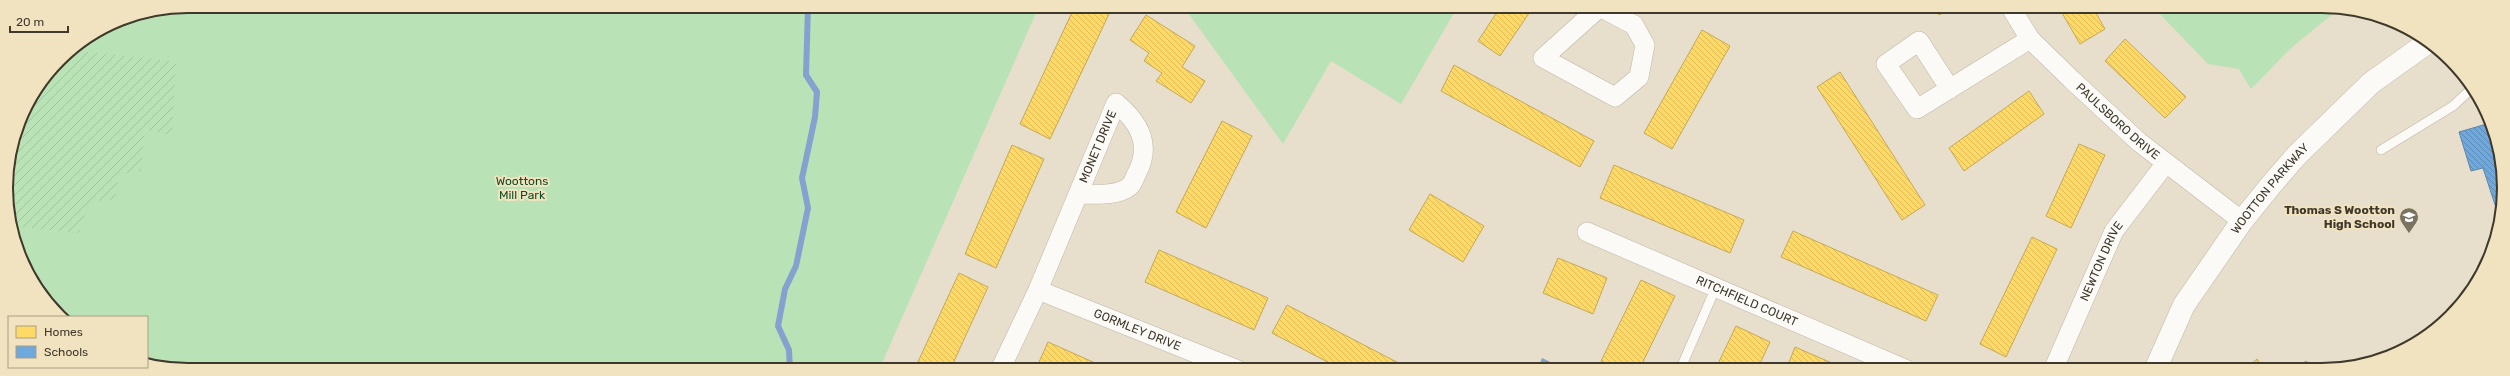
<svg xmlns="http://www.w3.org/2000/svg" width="2510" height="376" font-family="Rubik,sans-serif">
<defs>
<pattern id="garden-furrows" width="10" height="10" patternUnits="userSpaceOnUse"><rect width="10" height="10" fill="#bae2b7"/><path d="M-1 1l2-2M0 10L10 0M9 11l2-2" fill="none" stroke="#a1c39e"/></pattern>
<pattern id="homes-back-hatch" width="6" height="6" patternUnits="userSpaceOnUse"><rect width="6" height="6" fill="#ffd966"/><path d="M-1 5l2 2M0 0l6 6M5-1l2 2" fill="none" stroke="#dcbb59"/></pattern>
<pattern id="schools-back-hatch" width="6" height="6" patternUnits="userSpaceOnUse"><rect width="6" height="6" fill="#6fa8dc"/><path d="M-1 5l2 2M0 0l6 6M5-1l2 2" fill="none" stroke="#5d8ab3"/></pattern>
</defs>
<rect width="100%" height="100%" fill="#e7decb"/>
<!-- park -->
<g fill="#bae2b7">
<path d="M188,6H1039L879,370H176L147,362V317H63L51,308L16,247L6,176L20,118L59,59L119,20Z"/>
<path d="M1183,6H1458L1401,104L1331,61L1283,144Z"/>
<path d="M2152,6H2334L2340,8L2291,48L2251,89L2239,69L2208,64Z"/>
</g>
<!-- garden -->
<path fill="url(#garden-furrows)" d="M73,50L176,62L172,135L145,130L141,171L119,174L115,199L89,202L79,233L13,226L6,176L20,118L59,59Z"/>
<!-- water -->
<path fill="#84a1cf" d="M1542,358L1563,368V370H1537Z"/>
<!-- homes -->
<g fill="url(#homes-back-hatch)" stroke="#c5a955">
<path d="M1075,6H1093L1109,14L1050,139L1020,124Z"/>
<path d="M1501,6H1534L1500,56L1478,41Z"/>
<path d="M1934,6H1955L1939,15Z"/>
<path d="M2058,6H2092L2105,29L2080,44Z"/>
<path d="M1146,15L1195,46L1182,67L1205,81L1191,103L1156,81L1162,73L1144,61L1149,53L1130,40Z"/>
<path d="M1702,30L1730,46L1672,149L1644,133Z"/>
<path d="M2125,39L2186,97L2165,118L2105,61Z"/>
<path d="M1454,65L1594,141L1580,167L1441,91Z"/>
<path d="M1840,72L1925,205L1902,220L1817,87Z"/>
<path d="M2029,91L2044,114L1964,171L1949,148Z"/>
<path d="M1222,121L1252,136L1206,228L1176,212Z"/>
<path d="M2079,144L2105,155L2071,228L2046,216Z"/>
<path d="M1012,145L1044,159L996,268L965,254Z"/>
<path d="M1614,165L1744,220L1730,253L1600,198Z"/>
<path d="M1430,194L1484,226L1463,262L1409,230Z"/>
<path d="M1793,231L1938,295L1926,321L1781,257Z"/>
<path d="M2032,237L2057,249L2006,357L1980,344Z"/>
<path d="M1159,250L1268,298L1254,330L1145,282Z"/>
<path d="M1558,258L1607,278L1593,314L1543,293Z"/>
<path d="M959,273L988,287L950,370H929L917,364Z"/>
<path d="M1641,280L1675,296L1639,370H1617L1601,361Z"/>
<path d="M1287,305L1412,370H1343L1272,333Z"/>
<path d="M1736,326L1770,342L1757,370H1715Z"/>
<path d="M1048,342L1111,370L1036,369Z"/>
<path d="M1795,347L1848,370H1786Z"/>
<path d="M2257,359L2265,370H2244Z"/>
<path d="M2305,361L2322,368L2321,370H2302Z"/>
</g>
<!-- schools -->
<path fill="url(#schools-back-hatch)" stroke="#6187a7" d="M2490,123L2494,130L2504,200L2499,217L2483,168L2471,171L2459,132Z"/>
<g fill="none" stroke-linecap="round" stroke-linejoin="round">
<!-- stream -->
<path stroke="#84a1cf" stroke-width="6" d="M790,370L789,350L778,326L785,289L796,266L808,208L802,178L815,117L817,92L806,75L808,6"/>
<defs>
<g id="service">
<path d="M2381,150L2453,106L2471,89"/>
<path d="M1680,370L1716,287"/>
</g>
<g id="minor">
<path id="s1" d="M2010,6L2030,39L2072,80L2139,142L2242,221"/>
<path d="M1600,7L1634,25L1645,45L1639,77L1615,97L1543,58L1601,6"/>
<path d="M1950,89L1919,41L1886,64L1917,109L2030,39"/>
<path id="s2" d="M1587,232L1907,370"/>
<path id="s3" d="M1038,290L1238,370"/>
<path id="s4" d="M1000,370L1038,290L1116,103C1139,122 1152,144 1137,173C1135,176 1133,184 1130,186C1117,197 1093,194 1078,194"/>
<path id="s5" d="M2053,370L2114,231L2166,163"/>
</g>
<g id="secondary">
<path id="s6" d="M2155,370L2184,305L2242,221L2271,185L2297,155L2371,83L2427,43"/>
</g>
</defs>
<!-- service casing -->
<use href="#service" stroke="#beb7a8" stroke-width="10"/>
<!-- minor casing -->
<use href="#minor" stroke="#beb7a8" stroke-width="20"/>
<!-- secondary casing -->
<use href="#secondary" stroke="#beb7a8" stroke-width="23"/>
<!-- service -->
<use href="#service" stroke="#fbfaf7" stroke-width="9"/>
<!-- minor -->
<use href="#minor" stroke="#fbfaf7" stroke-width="19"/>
<!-- secondary -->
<use href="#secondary" stroke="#fbfaf7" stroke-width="22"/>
</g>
<!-- icons -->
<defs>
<symbol id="school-pin" viewBox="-11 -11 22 30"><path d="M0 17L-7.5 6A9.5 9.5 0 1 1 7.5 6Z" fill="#7a7364" stroke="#f2e3c0"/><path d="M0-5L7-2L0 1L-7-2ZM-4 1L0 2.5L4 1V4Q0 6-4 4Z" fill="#fff"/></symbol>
</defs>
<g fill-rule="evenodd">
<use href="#school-pin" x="2398" y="206" width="22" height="30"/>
</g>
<g text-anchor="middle" stroke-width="4" stroke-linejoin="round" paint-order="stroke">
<!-- street labels -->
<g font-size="12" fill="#3f392c" stroke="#f2e3c0">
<text dy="4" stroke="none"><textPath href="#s1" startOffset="159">PAULSBORO DRIVE</textPath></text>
<text dy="4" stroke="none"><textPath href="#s4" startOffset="244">MONET DRIVE</textPath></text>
<text dy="4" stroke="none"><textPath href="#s6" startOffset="216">WOOTTON PARKWAY</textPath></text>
<text dy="4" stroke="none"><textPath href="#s5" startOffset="119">NEWTON DRIVE</textPath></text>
<text dy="4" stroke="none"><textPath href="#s2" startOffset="174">RITCHFIELD COURT</textPath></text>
<text dy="4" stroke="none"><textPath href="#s3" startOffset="107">GORMLEY DRIVE</textPath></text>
</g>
<!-- park labels -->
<g font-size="12" fill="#0f4c23" stroke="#f2e3c0">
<text x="522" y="185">Woottons<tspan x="522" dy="14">Mill Park</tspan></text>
</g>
<!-- poi labels -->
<g font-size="12" font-weight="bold" fill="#3f392c" stroke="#f2e3c0" text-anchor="end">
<text x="2395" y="214">Thomas S Wootton<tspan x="2395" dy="14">High School</tspan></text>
</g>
</g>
<!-- crop -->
<path d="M0 0H2510V376H0ZM188 13H2322A175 175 0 0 1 2497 188V188A175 175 0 0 1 2322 363H188A175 175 0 0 1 13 188V188A175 175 0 0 1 188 13Z" fill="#f2e3c0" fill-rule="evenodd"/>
<path fill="none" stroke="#3f392c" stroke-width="2" d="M188 13H2322A175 175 0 0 1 2497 188V188A175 175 0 0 1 2322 363H188A175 175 0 0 1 13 188V188A175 175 0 0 1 188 13Z"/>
<!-- legend -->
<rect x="8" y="316" width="140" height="52" fill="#f2e3c0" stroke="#aa9f85"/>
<rect x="16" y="326" width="20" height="12" fill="#ffd966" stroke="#aa9f85"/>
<text x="44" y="336" font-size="12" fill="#3f392c">Homes</text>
<rect x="16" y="346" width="20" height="12" fill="#6fa8dc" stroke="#aa9f85"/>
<text x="44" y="356" font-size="12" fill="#3f392c">Schools</text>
<!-- scale -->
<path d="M10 26v6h58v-6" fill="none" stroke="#3f392c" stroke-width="2"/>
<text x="16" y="26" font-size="12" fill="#3f392c" stroke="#f2e3c0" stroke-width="3" paint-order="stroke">20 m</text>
</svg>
